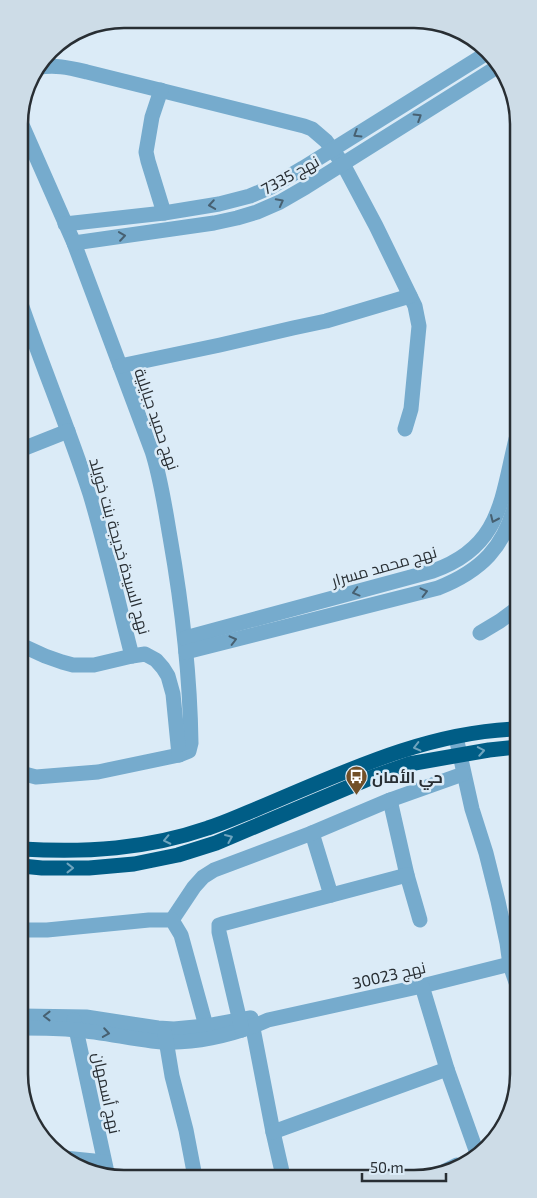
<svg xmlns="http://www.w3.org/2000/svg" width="537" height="1198" font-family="'Exo 2',Cairo,sans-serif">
<rect width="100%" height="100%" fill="#dbebf7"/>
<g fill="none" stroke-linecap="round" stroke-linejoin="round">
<!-- minor -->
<g stroke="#76abcd" stroke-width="15">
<path d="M37,68C54,64 70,68 87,72L304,126L312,129L326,141L343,164L376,226L415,306L419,326L411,409L405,429"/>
<path d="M161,90L152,117L146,152L148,161L164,213"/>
<path d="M19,118L74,243L152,451C161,479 165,508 170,537C182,605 190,674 191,743L189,751L179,755L98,772L36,777L21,773"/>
<path d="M65,224L164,213L219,204L250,196L271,187L303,168L487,53"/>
<path d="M74,243L214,223L237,218L257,212L280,202L306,187L497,67"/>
<path d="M20,301C42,366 69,429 90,494C106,547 118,602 132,656"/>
<path d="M120,366L220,345L293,328L326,321L410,296"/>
<path d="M20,450L68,431"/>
<path d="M480,633L500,621L516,609"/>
<path d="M185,638L433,571C501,547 501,500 516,439"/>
<path d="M21,645L45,656L62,662L73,665H94L132,656L145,654L156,660L163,668L168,676L173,694L179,755"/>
<path d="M186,652L438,588C481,571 505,547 516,501"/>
<path d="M456,737L472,809L486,853L498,901L507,943L510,965L518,988"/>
<path d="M390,800L407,875L420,920"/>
<path d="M312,833L331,895"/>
<path d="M172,920L194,887L203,877L214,870L312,833L390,800L463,774"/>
<path d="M22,930H47L149,920H172L181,935L206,1026L207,1038"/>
<path d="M22,1016L86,1017L158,1028L174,1029L206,1026L249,1018"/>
<path d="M251,1018L273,1132L283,1176"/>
<path d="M74,1020L108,1177"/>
<path d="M22,1028C40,1028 58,1028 76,1030C102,1032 127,1038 152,1041C189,1046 235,1035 268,1020L422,986L518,962"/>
<path d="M242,1030L219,932V925L222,924L407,875"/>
<path d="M165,1034L172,1076L186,1130L195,1177"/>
<path d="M447,1069L477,1153"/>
<path d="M273,1132L447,1069L422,986"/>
<path d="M64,1158L104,1162"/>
<path d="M435,1176L457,1165"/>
</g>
<!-- highway -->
<g stroke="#005d86" stroke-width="15">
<path d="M22,849C86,853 147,849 208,828C224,823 239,816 254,810C338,775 424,732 517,729"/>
<path d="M22,866L42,868H89L134,864L178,855L216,843L375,776L409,764L489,750L517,747"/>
</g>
</g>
<!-- one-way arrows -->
<defs><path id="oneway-chevron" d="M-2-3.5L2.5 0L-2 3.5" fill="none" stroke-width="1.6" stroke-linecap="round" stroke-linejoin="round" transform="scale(1.25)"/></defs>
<g stroke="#476071">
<use href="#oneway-chevron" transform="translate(418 117) rotate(-32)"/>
<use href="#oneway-chevron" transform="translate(357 134) rotate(148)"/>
<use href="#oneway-chevron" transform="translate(280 202) rotate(-28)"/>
<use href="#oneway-chevron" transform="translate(212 205) rotate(171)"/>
<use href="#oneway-chevron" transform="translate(122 236) rotate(-8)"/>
<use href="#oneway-chevron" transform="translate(494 519) rotate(114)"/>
<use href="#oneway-chevron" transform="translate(356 592) rotate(165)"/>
<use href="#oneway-chevron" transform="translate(424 592) rotate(-14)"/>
<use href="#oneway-chevron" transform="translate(233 640) rotate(-14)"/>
<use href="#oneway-chevron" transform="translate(47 1016) rotate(-180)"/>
<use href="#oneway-chevron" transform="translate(106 1033) rotate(9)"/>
</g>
<g stroke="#6ea4be">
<use href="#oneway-chevron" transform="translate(417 747) rotate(166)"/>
<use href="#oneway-chevron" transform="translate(481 751) rotate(-10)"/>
<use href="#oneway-chevron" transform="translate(229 838) rotate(-23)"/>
<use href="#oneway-chevron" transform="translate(167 840) rotate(168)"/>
<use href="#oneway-chevron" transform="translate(70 868)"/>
</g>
<!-- icons -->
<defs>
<symbol id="bus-pin" viewBox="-11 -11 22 30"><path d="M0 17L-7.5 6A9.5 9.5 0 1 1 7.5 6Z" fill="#725028" stroke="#dbebf7"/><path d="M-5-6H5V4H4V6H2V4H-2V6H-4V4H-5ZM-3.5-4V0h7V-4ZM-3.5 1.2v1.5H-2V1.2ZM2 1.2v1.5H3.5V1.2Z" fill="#fff"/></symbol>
</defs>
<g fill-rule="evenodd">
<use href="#bus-pin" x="344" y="764" width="25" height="34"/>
</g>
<g text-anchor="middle" stroke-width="5" stroke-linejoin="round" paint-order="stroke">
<!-- street labels -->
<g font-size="16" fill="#282e33" stroke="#dbebf7">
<text transform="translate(290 175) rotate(-29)" y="6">نهج 7335</text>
<text transform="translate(157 419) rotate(71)" y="6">نهج حميد جبايلية</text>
<text transform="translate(120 546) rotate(74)" y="6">نهج السيدة خديجة بنت خويلد</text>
<text transform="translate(384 566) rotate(-16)" y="6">نهج محمد مسرار</text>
<text transform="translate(389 975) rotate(-13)" y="6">نهج 30023</text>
<text transform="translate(107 1093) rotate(78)" y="6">نهج أسمهان</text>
</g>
<!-- poi labels -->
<g font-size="16" font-weight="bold" fill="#282e33" stroke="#dbebf7" text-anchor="start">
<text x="372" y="783">حي الأمان</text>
</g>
</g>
<!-- crop -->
<path d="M0 0H537V1198H0ZM124 28H414A96 96 0 0 1 510 124V1074A96 96 0 0 1 414 1170H124A96 96 0 0 1 28 1074V124A96 96 0 0 1 124 28Z" fill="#cddce7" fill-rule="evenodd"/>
<path fill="none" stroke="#282e33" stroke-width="2.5" d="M124 28H414A96 96 0 0 1 510 124V1074A96 96 0 0 1 414 1170H124A96 96 0 0 1 28 1074V124A96 96 0 0 1 124 28Z"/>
<!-- scale -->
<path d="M362 1173v8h84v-8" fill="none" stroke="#282e33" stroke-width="2.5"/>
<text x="370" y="1173" font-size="15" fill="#282e33" stroke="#dbebf7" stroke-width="4" paint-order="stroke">50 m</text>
</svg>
